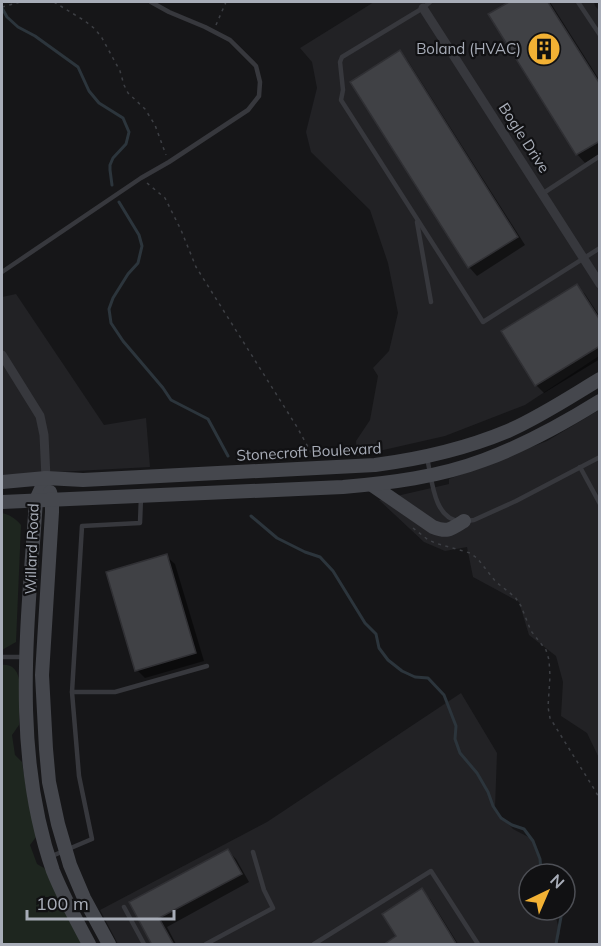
<svg xmlns="http://www.w3.org/2000/svg" width="601" height="946" font-family="Mulish,sans-serif">
<rect width="100%" height="100%" fill="#161618"/>
<!-- built -->
<g fill="#222225">
<path d="M374,2H594L595,6L600,11L599,356L525,405L445,436L357,456L356,441L370,420L378,376L373,368L389,351L398,313L388,263L370,210L311,152L306,132L317,88L312,62L300,48Z"/>
<path d="M16,294L104,425L146,418L150,467L2,475V297Z"/>
<path d="M599,410V758L587,733L561,716L563,682L556,656L529,635L519,602L473,577L467,547L445,551L424,542L379,500L449,484V479L547,441Z"/>
<path d="M461,693L497,753L495,809L513,829L534,840L543,874H529V910H554L560,933L557,944H118L100,910L267,822Z"/>
</g>
<!-- green -->
<g fill="#1e261f">
<path d="M2,513C10,515 15,518 21,525L16,642L2,650Z"/>
<path d="M2,665C11,664 17,669 19,679V725L12,735L15,755L22,762L28,800L36,832V837L30,845L37,864L44,868L51,878L83,944H2Z"/>
</g>
<!-- shadow -->
<g fill="#0007">
<path d="M512,2H550L600,81V154L585,163L577,154L490,15Z"/>
<path d="M400,52L408,61L525,245L477,276L469,267Z"/>
<path d="M577,286L585,294L600,317V359L544,393L536,385Z"/>
<path d="M166,556L175,564L204,661L145,678L137,670Z"/>
<path d="M228,851L236,859L249,882L167,927L176,944H153L131,903Z"/>
<path d="M421,890L430,899L458,944H386L398,937Z"/>
</g>
<g fill="none" stroke-linecap="round" stroke-linejoin="round">
<!-- stream -->
<g stroke="#2c353c" stroke-width="3">
<path d="M2,8L7,17L18,27L35,36L78,67L89,91L99,103L123,118L129,132L126,144L113,158L110,165V170L112,185"/>
<path d="M119,202L139,235L142,246L138,263L128,274L113,298L109,309L111,323L123,341L163,388L171,400L208,419L228,456"/>
<path d="M251,516L277,538L305,552L320,557L333,571L365,623L376,634L379,648L388,660L402,671L415,677L428,678L444,695L456,726L455,739L460,753L477,773L488,792L493,806L501,818L512,825L524,829L533,841L540,859L541,870L543,874"/>
<path d="M556,944L561,917L559,910"/>
</g>
</g>
<!-- building -->
<g fill="#404145" stroke="#303034" stroke-width="1.5">
<path d="M509,2H548L600,84V141L576,155L488,14Z"/>
<path d="M400,50L518,237L468,268L350,82Z"/>
<path d="M577,284L600,320V346L535,386L501,331Z"/>
<path d="M167,554L196,653L135,671L106,572Z"/>
<path d="M228,849L242,874L159,918L174,945H152L129,902Z"/>
<path d="M422,888L457,945H383L396,936L382,914Z"/>
</g>
<g fill="none" stroke-linecap="round" stroke-linejoin="round">
<!-- path -->
<g stroke="#3d3f44" stroke-width="1.5" stroke-dasharray="3 4.5" stroke-linecap="butt">
<path d="M54,2L85,21L95,29L102,38L120,71L124,85L128,93L145,109L155,125L166,155"/>
<path d="M2,7L20,2"/>
<path d="M216,25L226,2"/>
<path d="M147,183L165,198L181,230L196,267L297,427L313,456"/>
<path d="M413,528L427,539L435,543L470,553L477,558L496,582L515,597L521,606L531,631L546,650L549,660L550,676L548,707L550,718L596,792L600,800"/>
</g>
<!-- lane -->
<g stroke="#37383d" stroke-width="4.5">
<path d="M430,2L423,8L342,57L340,62L343,90L341,100L483,322L600,248"/>
<path d="M578,2L600,35"/>
<path d="M542,194L600,156"/>
<path d="M417,222L431,302"/>
<path d="M2,272L141,178L169,162L248,110L259,96L260,82L256,66L230,40L205,27L169,12L151,2"/>
<path d="M427,458C432,478 433,518 459,521"/>
<path d="M580,467L600,504"/>
<path d="M467,521L474,520L516,501L600,457"/>
<path d="M2,657H26"/>
<path d="M72,692H115L207,666"/>
<path d="M52,856L92,839L79,776L72,692L82,526L140,523L141,497"/>
<path d="M124,907L144,944"/>
<path d="M206,944L273,908L264,890L253,852"/>
<path d="M314,944L431,871L478,944"/>
</g>
<!-- street -->
<g stroke="#37383d" stroke-width="9">
<path d="M423,8L600,284"/>
<path d="M2,355L40,416L44,435L46,478"/>
</g>
<!-- secondary -->
<g stroke="#45474d" stroke-width="14">
<path d="M46,478L36,500C28,624 11,751 53,871C63,896 76,920 89,944"/>
<path d="M2,482L46,478L83,480L375,465C421,459 465,449 508,431C540,417 570,397 600,379"/>
<path d="M372,485L433,527C448,533 451,529 464,521"/>
<path d="M50,492L52,500V512L42,675L46,749L49,782L58,824L70,865L84,898L109,944"/>
<path d="M2,502L343,487C390,483 439,477 484,460C525,445 563,424 600,401"/>
</g>
</g>
<!-- icons -->
<defs>
<symbol id="building-disc" viewBox="-11 -11 22 22"><circle r="9.5" fill="#f2b134" stroke="#111113"/><path d="M-4-6H4V6H1V3H-1V6H-4ZM-2.5-4.3h1.7v1.8h-1.7ZM.8-4.3h1.7v1.8H.8ZM-2.5-1h1.7V.8h-1.7ZM.8-1h1.7V.8H.8Z" fill="#111"/></symbol>
</defs>
<g fill-rule="evenodd">
<use href="#building-disc" x="525" y="30" width="38" height="38"/>
</g>
<g text-anchor="middle" stroke-width="4.5" stroke-linejoin="round" paint-order="stroke">
<!-- poi labels -->
<g font-size="15" fill="#a8adb8" stroke="#111113" text-anchor="end">
<text x="521" y="54">Boland (HVAC)</text>
</g>
<!-- street labels -->
<g font-size="15" fill="#a8adb8" stroke="#111113">
<text transform="translate(524 138) rotate(57)" y="5">Bogle Drive</text>
<text transform="translate(309 452) rotate(-3)" y="5">Stonecroft Boulevard</text>
<text transform="translate(32 549) rotate(-88)" y="5">Willard Road</text>
</g>
</g>
<!-- border -->
<rect width="601" height="946" fill="none" stroke="#a8adb8" stroke-width="6"/>
<!-- north arrow -->
<g transform="translate(547 892) rotate(44)"><circle r="28" fill="#111113" stroke="#4d4f55" stroke-width="1.5"/>
<path d="M0-4.5L10 22L0 15L-10 22Z" fill="#f2b134"/>
<text y="-9" font-size="16" font-weight="bold" text-anchor="middle" fill="#a8adb8">N</text>
</g>
<!-- scale -->
<path d="M27 910v9h147v-9" fill="none" stroke="#a8adb8" stroke-width="3"/>
<text x="36" y="910" font-size="18" fill="#a8adb8" stroke="#111113" stroke-width="4.5" paint-order="stroke">100 m</text>
</svg>
